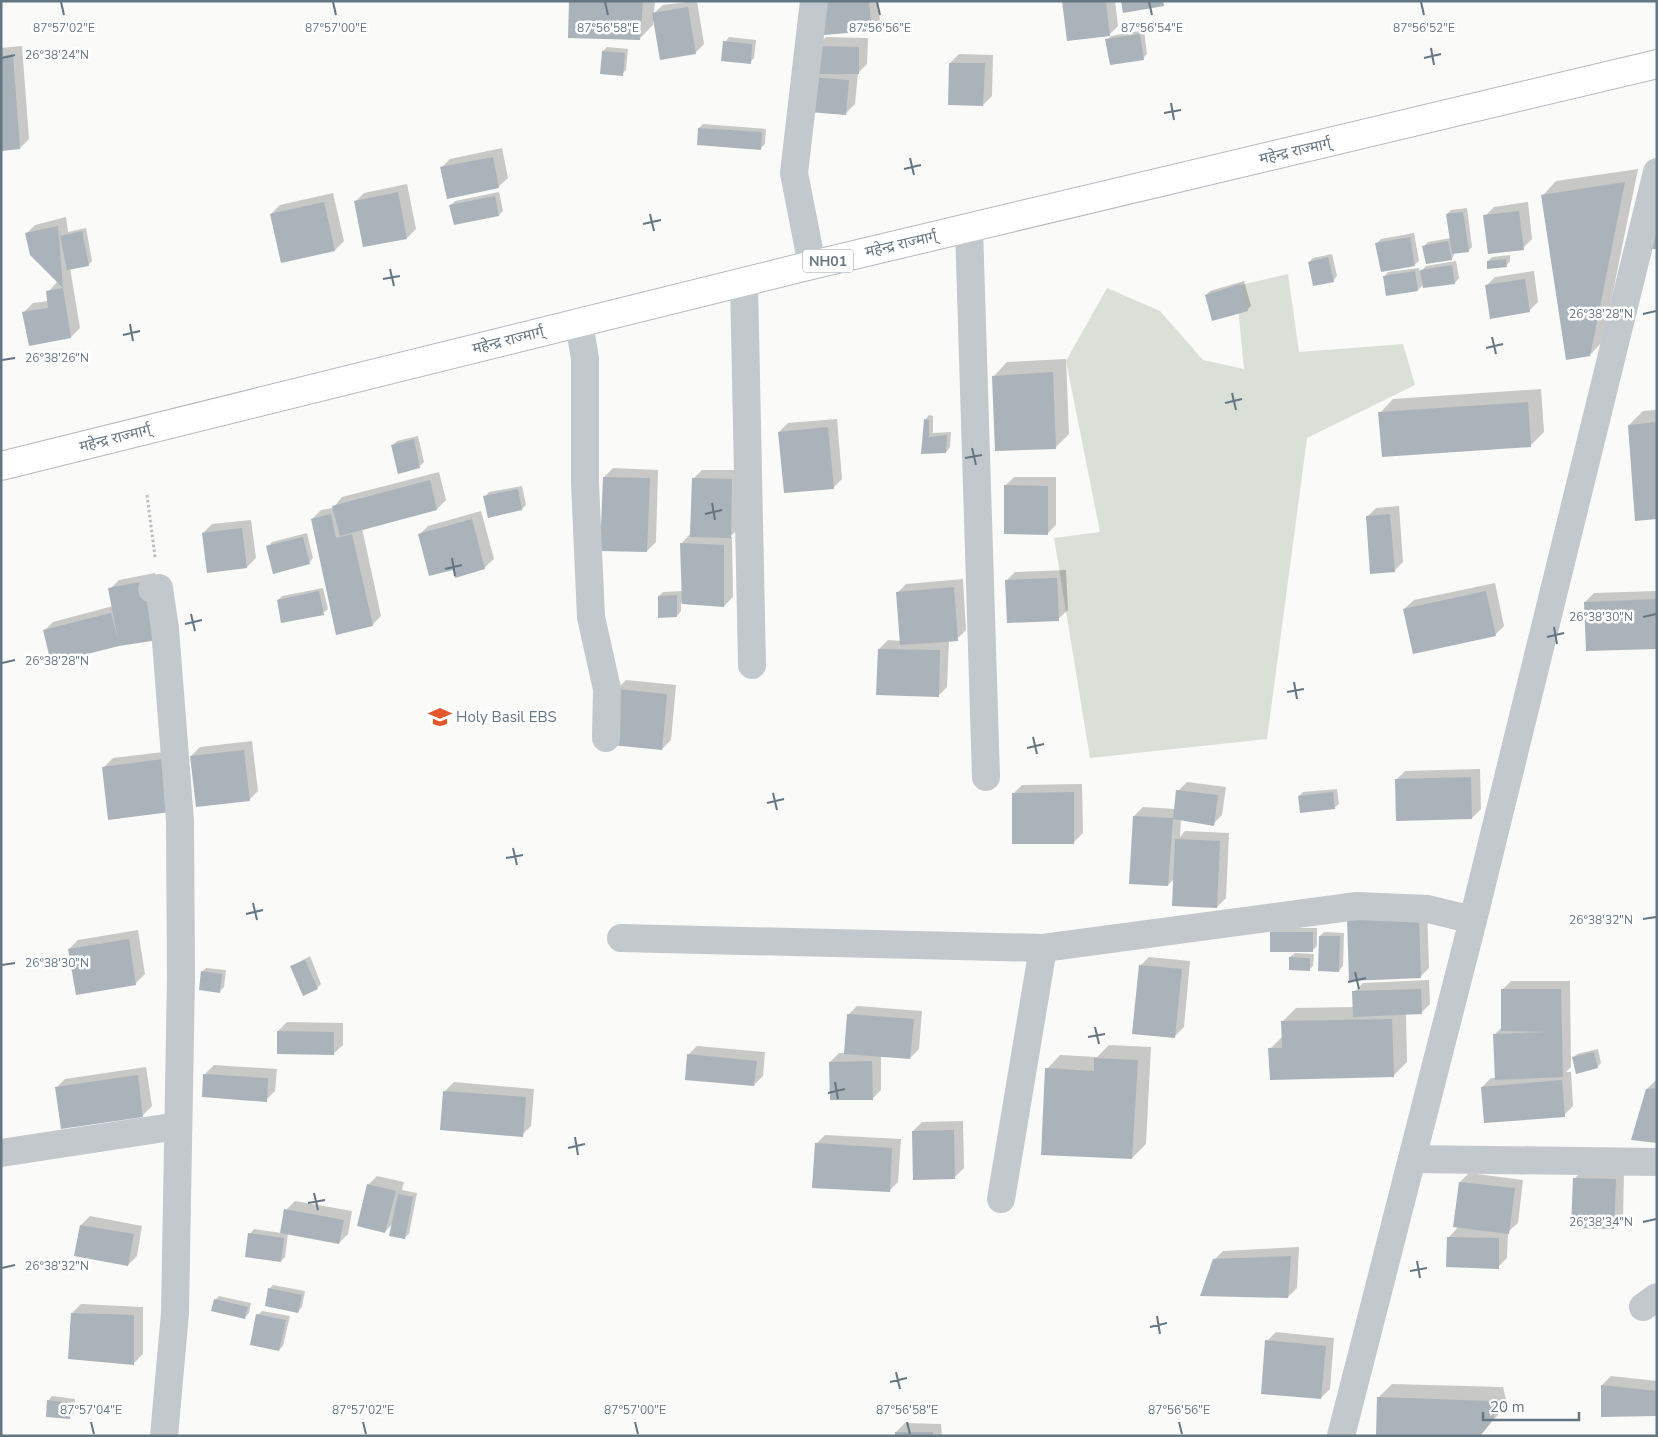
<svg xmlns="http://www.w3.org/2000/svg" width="1658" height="1437" font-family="'Nunito Sans','Noto Sans Devanagari',sans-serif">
<rect width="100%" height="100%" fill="#fafaf8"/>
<!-- green -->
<path fill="#dadfd7" d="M1288,274L1299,352L1403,344L1415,385L1307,438L1267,739L1090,758L1054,538L1100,532L1066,361L1107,288L1160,311L1203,360L1244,369L1236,286Z"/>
<!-- shadow -->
<g fill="#0003">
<path d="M571,1H655L654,13L663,5L697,1L704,44L695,53L654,19L653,25L639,39Z"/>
<path d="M822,1H878L880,21L871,30Z"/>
<path d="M1063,1H1115L1118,26L1109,35Z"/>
<path d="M1144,30L1147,54L1143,58L1107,40L1111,36Z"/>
<path d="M729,37L756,40L754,58L750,62L725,42Z"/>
<path d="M826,37L868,38L867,64L858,73L855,104L846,113L810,111L817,46Z"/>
<path d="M22,46L29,139L20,148L1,149V48Z"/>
<path d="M607,47L628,49L626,70L622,74L603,51Z"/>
<path d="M959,54L993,55L992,96L983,105L950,63Z"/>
<path d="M703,124L766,129L765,144L761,148L699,128Z"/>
<path d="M502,148L508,178L498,187L441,168L450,159Z"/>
<path d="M1638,169L1603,341L1590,355L1543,195L1556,181Z"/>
<path d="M407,184L416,229L407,238L355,202L364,193Z"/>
<path d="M499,192L503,211L499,215L451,205L455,201Z"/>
<path d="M333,193L344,241L335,250L271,214L280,205Z"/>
<path d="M1528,202L1532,239L1523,248L1485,216L1494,207Z"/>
<path d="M1467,208L1472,247L1468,251L1455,252L1452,259L1424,246L1428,242L1451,238L1447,214L1451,210Z"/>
<path d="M66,217L68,232L86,228L92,261L88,265L70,268L80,328L71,337L24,312L33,303L48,301V292L58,281L26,234L35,225Z"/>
<path d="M1414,233L1419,261L1414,265L1377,243L1381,239Z"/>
<path d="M1332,254L1337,276L1333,281L1309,262L1313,258Z"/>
<path d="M1510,255V261L1506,266L1488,261L1492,257Z"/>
<path d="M1456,261L1459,278L1455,283L1424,287V284L1418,290L1384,277L1388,272L1419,268L1420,272L1426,266Z"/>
<path d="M1534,271L1538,302L1529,311L1486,286L1495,277Z"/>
<path d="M1244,281L1251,306L1247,310L1206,295L1210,291Z"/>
<path d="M1066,359L1069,434L1056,447L994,376L1007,362Z"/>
<path d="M1541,389L1544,432L1530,446L1380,413L1393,399Z"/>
<path d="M1657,410V518L1629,425L1643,411Z"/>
<path d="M929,415L933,416V433L951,432L950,447L946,452L922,453L925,420Z"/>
<path d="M837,419L842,479L833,488L779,432L788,423Z"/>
<path d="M418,436L424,462L419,467L393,445L397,441Z"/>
<path d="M613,468L658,470L656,542L647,551L604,477Z"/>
<path d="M702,470H741L739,528L730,537H732L733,597L724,606L681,603V611L677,616L659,596L663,592L683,591L682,543L690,534L693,479Z"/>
<path d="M439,472L446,500L437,509L362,528L381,616L372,625L312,519L321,510L333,508L342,497Z"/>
<path d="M1014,477H1056V525L1047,534L1005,486Z"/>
<path d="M522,486L526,505L522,509L485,497L489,492Z"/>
<path d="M1399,506L1403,562L1394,571L1367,517L1376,508Z"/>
<path d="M481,511L494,559L484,568L419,535L428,526Z"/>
<path d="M251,520L256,558L247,567L203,533L212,524Z"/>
<path d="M307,533L313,558L309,563L267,547L272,542Z"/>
<path d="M1066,570L1068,610L1058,619L1006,581L1015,572Z"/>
<path d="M155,573L166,629L119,644L44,631L53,622L113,606L110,589L119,580Z"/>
<path d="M963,579L966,630L957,639L949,640L947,687L938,696L879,649L888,640L901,641L897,593L906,584Z"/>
<path d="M1495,583L1504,626L1495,635L1404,609L1414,600Z"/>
<path d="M323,588L328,609L323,613L278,600L282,596Z"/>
<path d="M1657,591V648L1585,602L1594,593Z"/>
<path d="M626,680L676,685L671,740L662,749L617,689Z"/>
<path d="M252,741L258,791L249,800L191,756L200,747Z"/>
<path d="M172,751L178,802L104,767L113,758Z"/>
<path d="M1480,769L1481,809L1472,818L1396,780L1405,771Z"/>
<path d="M1187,782L1226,787L1222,815L1213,824L1181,819L1180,837L1185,831L1229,833L1226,898L1217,907L1175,878L1168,885L1134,816L1143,807L1175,809L1178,791Z"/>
<path d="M1082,784L1083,833L1074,842L1013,794L1022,785Z"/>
<path d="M1337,789L1339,804L1334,808L1299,796L1303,792Z"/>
<path d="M1427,908L1429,968L1420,977L1350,979Z"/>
<path d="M1275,928H1317V946L1312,951L1271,932Z"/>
<path d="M138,930L145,974L136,983L77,993L69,949L78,940Z"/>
<path d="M1324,932L1344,933L1343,966L1339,971L1320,936Z"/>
<path d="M1295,953L1314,954L1313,966L1309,970L1290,957Z"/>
<path d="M310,956L321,984L317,988L292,966Z"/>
<path d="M1149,957L1190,961L1184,1027L1175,1036L1140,966Z"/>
<path d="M206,968L226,970L224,987L219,992L202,972Z"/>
<path d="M1429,980L1430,1004L1421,1013L1406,1014L1407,1062L1393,1076L1270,1049L1283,1036L1282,1022L1296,1008L1354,1007V992L1363,983Z"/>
<path d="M1511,981H1570L1571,1067L1566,1072H1571L1573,1106L1564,1115L1482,1087L1491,1078H1496L1495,1034L1502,1027V990Z"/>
<path d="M857,1006L922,1011L919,1049L910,1058L881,1056V1090L872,1099L830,1062L839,1053H845L848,1015Z"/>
<path d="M287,1022L343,1023V1045L333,1054L278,1031Z"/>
<path d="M1109,1045L1151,1047L1146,1144L1132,1158L1047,1069L1060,1055L1097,1057Z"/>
<path d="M697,1046L765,1052L763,1076L754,1085L688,1055Z"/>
<path d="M1598,1049L1601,1063L1597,1067L1573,1058L1577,1054Z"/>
<path d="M214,1065L277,1069L275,1091L266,1100L205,1074Z"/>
<path d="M146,1067L152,1106L143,1115L56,1088L65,1079Z"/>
<path d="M1656,1080H1657V1142L1647,1089Z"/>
<path d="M454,1082L534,1089L531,1126L522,1135L445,1091Z"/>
<path d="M963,1121L964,1168L955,1177L913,1131L922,1122Z"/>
<path d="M825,1135L901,1139L898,1182L889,1191L816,1144Z"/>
<path d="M1584,1169L1624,1170L1623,1219L1614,1228L1573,1227L1575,1178Z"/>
<path d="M1469,1173L1523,1180L1518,1223L1508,1232L1507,1258L1498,1267L1448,1238L1459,1226L1460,1182Z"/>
<path d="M377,1176L404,1182L402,1190L417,1193L409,1234L404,1238L393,1223L385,1232L368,1185Z"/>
<path d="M295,1201L352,1211L348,1234L339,1243L288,1233L285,1257L281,1261L250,1234L254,1229L281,1233L286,1210Z"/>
<path d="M90,1216L142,1226L137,1256L128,1265L81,1225Z"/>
<path d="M1299,1247L1297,1288L1288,1297L1214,1260L1223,1251Z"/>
<path d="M273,1285L305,1291L302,1307L298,1312L269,1289Z"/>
<path d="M219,1296L251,1303L249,1313L245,1317L215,1300Z"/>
<path d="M81,1304L143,1307V1354L134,1363L72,1313Z"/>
<path d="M262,1311L290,1316L283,1346L279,1350L258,1315Z"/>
<path d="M1276,1332L1334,1338L1330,1389L1321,1398L1267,1341Z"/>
<path d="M1611,1376L1657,1381V1415L1602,1385Z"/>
<path d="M1392,1384L1503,1387L1507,1404L1480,1436L1378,1398Z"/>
<path d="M52,1396L75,1399L74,1413L70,1417L48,1401Z"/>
<path d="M905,1423L941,1424L942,1436H896V1432Z"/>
</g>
<!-- building -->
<g fill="#aab3b9">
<path d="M569,1H643L640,40L568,38Z"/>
<path d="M820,1H869L872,31L823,35Z"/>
<path d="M1062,1H1106L1110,36L1067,41Z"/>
<path d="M1121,1H1163L1164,6L1123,13Z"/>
<path d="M688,7L696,54L660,60L652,13Z"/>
<path d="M1140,34L1144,60L1110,65L1105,39Z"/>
<path d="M723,41L752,44L751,64L721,61Z"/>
<path d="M816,46L859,47V74H816Z"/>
<path d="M602,51L625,53L623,76L600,74Z"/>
<path d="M13,55L20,149L1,151V56Z"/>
<path d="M949,63H985L983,106L948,105Z"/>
<path d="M811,77L849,80L846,115L809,112Z"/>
<path d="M698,128L762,132L761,150L697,145Z"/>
<path d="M493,157L499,188L447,199L440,167Z"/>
<path d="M1625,182L1590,356L1566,360L1541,195Z"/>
<path d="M398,192L407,239L363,247L354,201Z"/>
<path d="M495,196L499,216L454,225L449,205Z"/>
<path d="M324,202L335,251L281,263L270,214Z"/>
<path d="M1519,211L1524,250L1488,254L1483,215Z"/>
<path d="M1463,212L1469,252L1452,254L1446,214Z"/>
<path d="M1657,212V249H1651Z"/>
<path d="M58,226L63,288L30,255L25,233Z"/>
<path d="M82,231L89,266L67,270L60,236Z"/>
<path d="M1410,237L1415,266L1381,272L1375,243Z"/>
<path d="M1448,241L1452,260L1426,264L1422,246Z"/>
<path d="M1328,257L1334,282L1313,286L1308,262Z"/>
<path d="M1506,259L1507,267L1487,269V261Z"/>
<path d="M1452,265L1455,284L1423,288L1420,270Z"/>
<path d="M1415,271L1418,291L1386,296L1383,276Z"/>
<path d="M1525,279L1530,312L1490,319L1485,285Z"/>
<path d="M1240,284L1248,311L1212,321L1205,295Z"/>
<path d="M63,288L71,338L29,346L22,312L48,308L46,291Z"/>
<path d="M1053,372L1056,449L995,451L992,376Z"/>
<path d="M1528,402L1531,447L1382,457L1378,412Z"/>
<path d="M924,419L929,420V437L947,435L946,453L921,454Z"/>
<path d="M1657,422V519L1635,521L1628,425Z"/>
<path d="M828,427L834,489L784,493L778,432Z"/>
<path d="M414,439L420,468L398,474L391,445Z"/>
<path d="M603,477L650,478L647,552L600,551Z"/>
<path d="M692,478L732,479L731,538L690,537Z"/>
<path d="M430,480L437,510L340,536L332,506Z"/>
<path d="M1004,485L1048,486V535L1004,534Z"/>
<path d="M518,489L522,510L488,518L483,496Z"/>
<path d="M331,514L336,538L352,534L373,626L336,635L311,519Z"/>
<path d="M1390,514L1395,572L1370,574L1366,516Z"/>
<path d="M472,519L485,569L455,578L453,570L429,576L418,534Z"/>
<path d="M242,528L247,568L207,573L202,533Z"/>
<path d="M303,537L310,564L273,574L266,546Z"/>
<path d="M680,543L724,545V607L682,604Z"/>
<path d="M1057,578L1059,621L1007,623L1005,580Z"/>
<path d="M146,581L158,640L119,646L51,663L43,630L111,613L118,640L108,588Z"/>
<path d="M954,587L958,641L900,645L896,592Z"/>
<path d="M319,591L324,615L281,623L277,600Z"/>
<path d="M1486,591L1496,636L1413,654L1403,609Z"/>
<path d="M677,595V617L658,618V596Z"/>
<path d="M1657,599V649L1586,651L1584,602Z"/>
<path d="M878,649L940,650L939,697L876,695Z"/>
<path d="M616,689L667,694L662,750L611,745Z"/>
<path d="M244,750L250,801L196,807L190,756Z"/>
<path d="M163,759L170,812L108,820L102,767Z"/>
<path d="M1471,777L1472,819L1396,821L1395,779Z"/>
<path d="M1176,790L1218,795L1214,826L1173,819Z"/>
<path d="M1074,792V844H1012V793Z"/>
<path d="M1333,792L1335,809L1300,813L1298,796Z"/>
<path d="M1133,816L1173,818L1168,886L1129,884Z"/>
<path d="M1175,839L1220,841L1217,908L1172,906Z"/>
<path d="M1419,916L1421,978L1349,981L1347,919Z"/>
<rect x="1270" y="932" width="43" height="20"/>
<path d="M1319,936H1340L1339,972L1318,971Z"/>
<path d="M129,939L136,985L76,995L68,949Z"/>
<path d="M1289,957L1310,958V971L1289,970Z"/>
<path d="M305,960L318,989L303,996L290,966Z"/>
<path d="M1139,965L1182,969L1175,1038L1132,1034Z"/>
<path d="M201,971L222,974L220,993L199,990Z"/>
<path d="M1421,989L1422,1014L1353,1017L1352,991Z"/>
<path d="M1501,989H1561L1563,1077L1495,1080L1493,1034L1548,1032L1501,1031Z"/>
<path d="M847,1014L914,1019L910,1059L844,1054Z"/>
<path d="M1392,1019L1394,1077L1270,1080L1268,1048H1282L1281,1021Z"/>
<path d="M277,1031L334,1032V1055L277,1054Z"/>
<path d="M1594,1052L1598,1068L1576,1074L1572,1057Z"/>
<path d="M687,1054L757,1061L754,1086L685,1080Z"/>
<path d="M1094,1058L1138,1060L1132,1159L1041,1155L1045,1068L1094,1071Z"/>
<path d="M872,1061L873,1100H830L829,1062Z"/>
<path d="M203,1074L268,1078L267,1102L202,1097Z"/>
<path d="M138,1075L143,1117L61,1129L55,1087Z"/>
<path d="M1562,1080L1565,1117L1484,1123L1481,1087Z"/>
<path d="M1657,1088V1143L1631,1140L1646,1089Z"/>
<path d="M443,1091L526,1097L523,1137L440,1130Z"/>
<path d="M954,1130L955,1179L913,1180L912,1131Z"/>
<path d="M815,1143L892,1148L890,1192L812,1188Z"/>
<path d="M1573,1178L1616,1179L1614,1229L1571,1228Z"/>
<path d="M1459,1182L1515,1188L1509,1234L1453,1227Z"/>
<path d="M367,1184L396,1191L385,1233L357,1226Z"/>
<path d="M398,1194L413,1197L405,1239L389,1236Z"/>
<path d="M284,1209L344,1220L339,1244L280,1233Z"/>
<path d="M80,1225L134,1234L128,1266L74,1256Z"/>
<path d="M248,1233L284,1238L281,1262L245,1257Z"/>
<path d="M1447,1237L1499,1238V1269L1446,1267Z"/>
<path d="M1291,1256L1288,1298L1200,1296L1213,1259Z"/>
<path d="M268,1288L302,1295L298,1313L265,1306Z"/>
<path d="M214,1299L248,1307L245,1319L211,1311Z"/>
<path d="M71,1313L134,1315V1365L68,1359Z"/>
<path d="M256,1314L286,1320L279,1351L250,1345Z"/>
<path d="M1265,1340L1326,1346L1321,1399L1261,1394Z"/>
<path d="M1601,1385L1657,1391V1416L1601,1417Z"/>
<path d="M1377,1397L1490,1401L1494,1418L1480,1436H1376Z"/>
<path d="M47,1400L72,1403L70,1419L46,1417Z"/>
<rect x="895" y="1432" width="38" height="4"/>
</g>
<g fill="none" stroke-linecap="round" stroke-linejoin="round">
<defs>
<path id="trunk" d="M1,466L812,265L1657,64"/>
</defs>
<!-- trunk casing -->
<use href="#trunk" stroke="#b4b9bd" stroke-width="30"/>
<!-- path -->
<path stroke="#bbbfc2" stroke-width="3" stroke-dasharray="2.5 2.5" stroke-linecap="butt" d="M147,495L155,557"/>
<!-- minor -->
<g stroke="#c3c8cc" stroke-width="28">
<path d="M969,228L986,777"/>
<path d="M812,265L794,173L814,1"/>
<path d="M744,282L752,665"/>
<path d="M579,322L585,359V483L591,617L607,689L606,738"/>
<path d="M152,589L159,588L165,629L180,821L181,978L175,1313L164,1436"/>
<path d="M621,938L1043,948"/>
<path d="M1,1153L178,1126"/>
<path d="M1412,1159L1657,1162"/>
<path d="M1001,1199L1043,948L1357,906L1428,909L1473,920"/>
<path d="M1643,1307L1657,1297"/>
<path d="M1341,1436L1473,920L1657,172"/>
</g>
<!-- trunk -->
<use href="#trunk" stroke="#fff" stroke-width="28"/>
</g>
<!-- ticks -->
<path fill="none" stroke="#657683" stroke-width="2" d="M61,2L64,15M333,2L336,15M605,2L608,15M877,2L880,15M1149,2L1152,15M1421,2L1424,15M1431,48L1434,65M2,58L15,55M1424,58L1441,54M1171,103L1174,120M1164,113L1181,110M910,158L914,175M904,169L921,165M650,214L654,231M643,224L661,220M390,269L394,286M383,279L400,276M1643,314L1656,311M130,324L133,341M123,335L140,331M1492,337L1496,354M1486,348L1503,344M2,360L15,358M1232,393L1236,410M1225,403L1242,399M972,448L976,465M965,458L982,455M712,503L715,520M705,514L722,510M452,558L455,576M445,569L462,565M191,614L195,631M1643,617L1656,614M185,624L202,620M1554,627L1557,644M1547,637L1564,633M2,663L15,660M1294,682L1297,699M1287,692L1304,689M1033,737L1037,754M1027,748L1044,744M773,793L777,810M767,803L784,799M513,848L517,865M506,858L523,855M253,903L257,920M246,914L263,910M1643,919L1656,917M2,965L15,963M1355,972L1359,989M1348,982L1366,978M1095,1027L1099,1044M1088,1037L1105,1034M835,1082L838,1099M828,1093L845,1089M575,1137L578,1155M568,1148L585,1144M314,1193L318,1210M308,1203L325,1200M1643,1222L1656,1219M1417,1261L1420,1278M2,1268L15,1265M1410,1271L1427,1268M1157,1316L1160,1334M1150,1327L1167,1323M896,1372L900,1389M890,1382L907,1378M91,1422L94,1434M363,1422L366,1434M635,1422L638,1434M907,1422L910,1434M1179,1422L1182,1434"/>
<!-- icons -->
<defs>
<symbol id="school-bare" viewBox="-9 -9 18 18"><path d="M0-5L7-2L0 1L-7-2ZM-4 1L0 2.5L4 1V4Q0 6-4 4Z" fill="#e4572e" stroke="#fff" stroke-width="2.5" paint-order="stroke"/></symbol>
</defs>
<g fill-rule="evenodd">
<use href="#school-bare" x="424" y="701" width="32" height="32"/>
</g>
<g text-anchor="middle" stroke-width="5" stroke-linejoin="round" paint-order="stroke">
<!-- shield labels -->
<rect fill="#fff" stroke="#939fa8" stroke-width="1" x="803" y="249.5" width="50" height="23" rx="4"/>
<g font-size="14" font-weight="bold" fill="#657683">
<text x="828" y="266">NH01</text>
</g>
<!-- street labels -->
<g font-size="15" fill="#657683" stroke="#fff">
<text transform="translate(1295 151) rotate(-13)" y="5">महेन्द्र राज्मार्ग्</text>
<text transform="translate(901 244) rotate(-13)" y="5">महेन्द्र राज्मार्ग्</text>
<text transform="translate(508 340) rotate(-14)" y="5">महेन्द्र राज्मार्ग्</text>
<text transform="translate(115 438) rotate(-14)" y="5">महेन्द्र राज्मार्ग्</text>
</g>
<!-- poi labels -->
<g font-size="15" fill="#657683" stroke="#fff" text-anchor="start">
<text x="456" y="722">Holy Basil EBS</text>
</g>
</g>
<g font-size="12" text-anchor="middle" fill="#657683" stroke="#fff" stroke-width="5" stroke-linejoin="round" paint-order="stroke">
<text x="64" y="32">87°57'02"E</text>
<text x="336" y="32">87°57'00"E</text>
<text x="608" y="32">87°56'58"E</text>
<text x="880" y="32">87°56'56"E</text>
<text x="1152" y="32">87°56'54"E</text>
<text x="1424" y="32">87°56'52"E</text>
<text x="57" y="59">26°38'24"N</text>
<text x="1601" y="318">26°38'28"N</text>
<text x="57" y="362">26°38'26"N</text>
<text x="1601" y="621">26°38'30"N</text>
<text x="57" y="665">26°38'28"N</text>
<text x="1601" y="924">26°38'32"N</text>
<text x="57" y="967">26°38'30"N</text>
<text x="1601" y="1226">26°38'34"N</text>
<text x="57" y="1270">26°38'32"N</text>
<text x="91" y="1414">87°57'04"E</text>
<text x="363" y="1414">87°57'02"E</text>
<text x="635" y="1414">87°57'00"E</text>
<text x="907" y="1414">87°56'58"E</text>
<text x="1179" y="1414">87°56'56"E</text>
</g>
<!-- border -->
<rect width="1658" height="1437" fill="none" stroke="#657683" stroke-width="5"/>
<!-- scale -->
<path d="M1483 1412v8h96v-8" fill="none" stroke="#657683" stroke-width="2.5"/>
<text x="1490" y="1412" font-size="15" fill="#657683" stroke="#ffffff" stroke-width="4" paint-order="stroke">20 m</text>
</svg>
